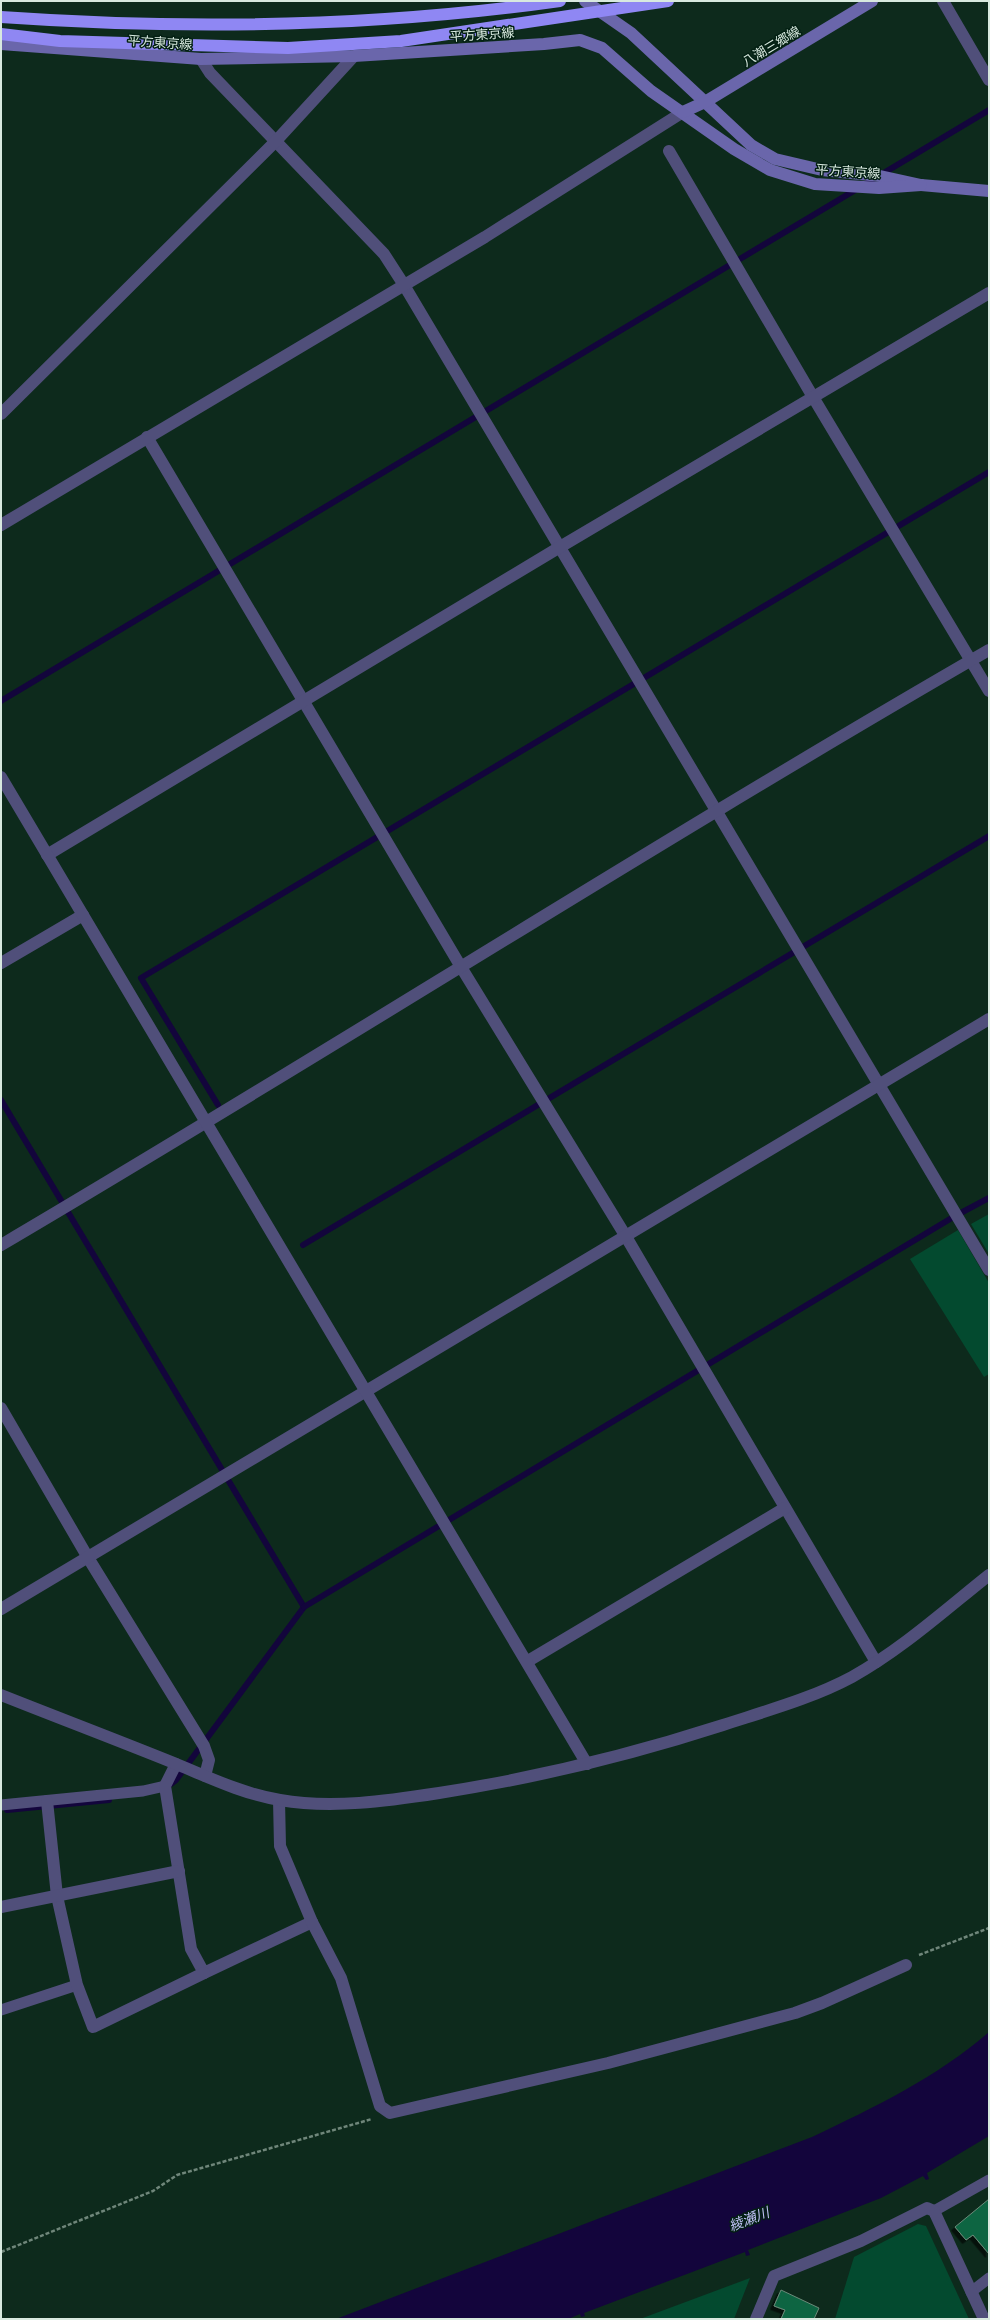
<svg xmlns="http://www.w3.org/2000/svg" width="990" height="2320" font-family="'Zilla Slab','Noto Sans JP',serif">
<defs>
<filter id="shadow"><feDropShadow dx="-3.5" dy="3.5" stdDeviation="0" flood-color="#0009"/></filter>
</defs>
<rect width="100%" height="100%" fill="#0d2a1c"/>
<!-- green -->
<g fill="#034a2f">
<path d="M989,1214V1254L971,1224Z"/>
<path d="M958,1230L989,1283V1374L984,1377L910,1259Z"/>
<path d="M918,2224L926,2226L969,2319H835L854,2257Z"/>
<path d="M750,2278L734,2319H640Z"/>
</g>
<!-- water -->
<path fill="#13053c" d="M989,2032V2136L927,2173L929,2179L926,2180L923,2176L881,2198L748,2250L750,2255L746,2256L745,2252L584,2313L585,2316L581,2317L580,2314L568,2319H336L812,2137C875,2107 936,2078 989,2032Z"/>
<g fill="none" stroke-linecap="round" stroke-linejoin="round">
<!-- stream -->
<g stroke="#13053c" stroke-width="6">
<path d="M1,701L989,110"/>
<path d="M1,1100L304,1607L176,1780L168,1786"/>
<path d="M218,1105L141,978L989,472"/>
<path d="M303,1245L989,836"/>
<path d="M304,1607L955,1216L989,1198"/>
<path d="M7,1810L109,1800"/>
</g>
</g>
<!-- building -->
<g fill="#0c6543" stroke="#6a8a78" filter="url(#shadow)">
<path d="M989,2199V2254L973,2235L966,2240L955,2227Z"/>
<path d="M781,2290L819,2308L814,2319H781L785,2310L774,2306Z"/>
</g>
<g fill="none" stroke-linecap="round" stroke-linejoin="round">
<!-- path -->
<g stroke="#6f867a" stroke-width="2.5" stroke-dasharray="4 2" stroke-linecap="butt">
<path d="M919,1955L989,1928"/>
<path d="M1,2252L153,2191L177,2175L372,2119"/>
</g>
<!-- service -->
<g stroke="#504f7a" stroke-width="11">
<path d="M1,1805L143,1791L165,1786"/>
<path d="M1,2010L77,1985"/>
<path d="M934,2211L989,2180"/>
<path d="M971,2292L989,2278"/>
</g>
<!-- minor -->
<g stroke="#504f7a" stroke-width="12">
<path d="M201,59L210,73L384,254L404,285L989,1270"/>
<path d="M669,151L813,397L989,691"/>
<path d="M1,414L276,141L354,56"/>
<path d="M147,437L461,967L625,1235L876,1662"/>
<path d="M47,855L560,547L989,293"/>
<path d="M1,963L83,915"/>
<path d="M1,1245C332,1050 656,842 989,650"/>
<path d="M1,1408L87,1556L204,1746L209,1760L205,1776"/>
<path d="M1,1609L989,1019"/>
<path d="M528,1661L785,1508"/>
<path d="M176,1764L165,1786L191,1949L204,1973L312,1922"/>
<path d="M279,1800L280,1846L312,1922L341,1978L380,2106L390,2113L608,2063L795,2013L822,2003L906,1965"/>
<path d="M47,1801L57,1896L77,1985L93,2027L204,1973"/>
<path d="M1,1907L179,1871"/>
<path d="M756,2319L774,2276L861,2241L927,2208L934,2211L984,2319"/>
</g>
<!-- tertiary -->
<g stroke="#504f7a" stroke-width="12">
<path d="M943,1L989,80"/>
<path d="M1,525L485,237L683,112"/>
<path d="M1,777L587,1764"/>
<path d="M1,1695C59,1718 117,1740 174,1763C208,1777 243,1794 280,1800C332,1809 387,1801 439,1793C536,1778 630,1755 723,1725C766,1711 813,1698 852,1677C902,1649 945,1610 989,1575"/>
</g>
<!-- secondary -->
<g stroke="#6a66ab" stroke-width="12">
<path d="M585,1L631,33L751,145L775,159L822,170L880,176L921,185L989,191"/>
<path d="M1,44L201,59L354,56L544,44L580,40L602,48L651,91L734,149L770,170L815,184L879,188L921,185"/>
<path d="M683,112L705,102L872,1"/>
</g>
<!-- motorway -->
<path stroke="#8f87f3" stroke-width="12" d="M1,17C187,30 376,27 560,1"/>
<!-- motorway-bridge -->
<path stroke="#8f87f3" stroke-width="12" d="M1,34L60,41L288,48L401,41L668,1"/>
</g>
<g text-anchor="middle" stroke-width="3" stroke-linejoin="round" paint-order="stroke">
<!-- street labels -->
<g font-size="13" fill="#d8e9df" stroke="#032013">
<text transform="translate(482 34) rotate(-4)" y="5">平方東京線</text>
<text transform="translate(160 42) rotate(4)" y="5">平方東京線</text>
<text transform="translate(771 46) rotate(-31)" y="5">八潮三郷線</text>
<text transform="translate(848 171) rotate(4)" y="5">平方東京線</text>
</g>
<!-- water labels -->
<g font-size="14" font-style="italic" fill="#c1c1f7" stroke="#032013">
<text transform="translate(749 2219) rotate(-21)" y="5">綾瀬川</text>
</g>
</g>
<!-- border -->
<rect width="990" height="2320" fill="none" stroke="#d8e9df" stroke-width="4"/>
</svg>
